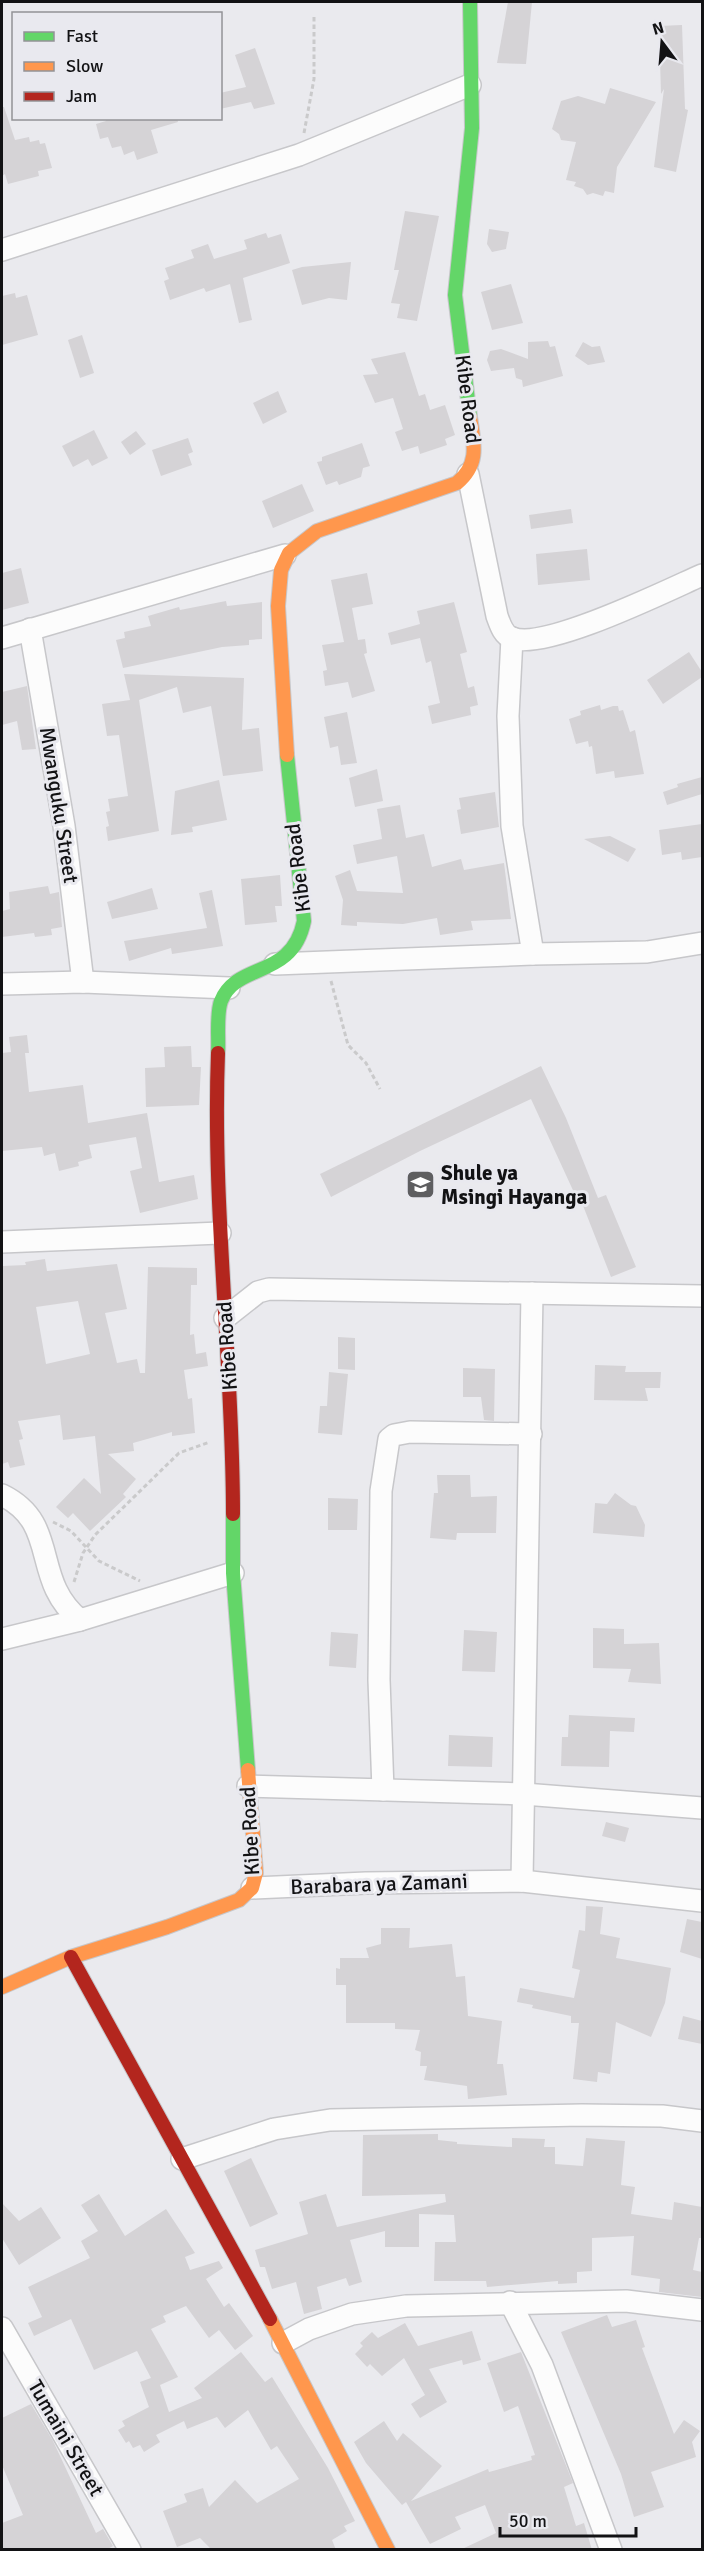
<svg xmlns="http://www.w3.org/2000/svg" width="704" height="2551" font-family="Signika,sans-serif">
<rect width="100%" height="100%" fill="#eaeaee"/>
<!-- building -->
<g fill="#d5d3d6" fill-rule="evenodd">
<path d="M508,2H532L526,64L497,63Z"/>
<path d="M682,25L685,109L688,110L676,172L654,167L664,89L661,94L659,26Z"/>
<path d="M255,48L275,104L254,109L251,102L220,109V93L246,87L235,55Z"/>
<path d="M610,88L656,102L617,167L614,193L605,191L603,196L593,193L587,195L583,189L574,186L576,182L566,180L576,142L561,140L559,134L552,129L561,101L578,96L605,104Z"/>
<path d="M2,107H4L15,140L29,137L30,142L39,140L40,144L45,143L52,168L38,171L39,176L8,184L5,174L2,176Z"/>
<path d="M105,118H177L178,122L151,130L158,153L137,160L134,151L124,155L121,146L112,148L108,137L100,139L96,124L106,121Z"/>
<path d="M405,211L439,216L417,321L397,318L400,304L391,303L399,270H394Z"/>
<path d="M489,229L509,232L506,249L492,252L487,244Z"/>
<path d="M266,233L268,238L281,234L290,263L243,278L252,320L239,323L230,284L206,292L204,288L170,300L164,281L169,279L165,268L194,258L191,250L208,244L214,259L247,249L244,240Z"/>
<path d="M351,262L347,300L329,298L302,305L292,270L302,267Z"/>
<path d="M511,284L523,323L492,330L481,292Z"/>
<path d="M15,293L16,298L27,295L38,335L2,345V296Z"/>
<path d="M82,335L94,373L80,378L68,340Z"/>
<path d="M548,341L550,347L555,346L563,376L523,387L522,380L516,378L514,368L491,371L487,360L490,351L501,349L528,359V342Z"/>
<path d="M583,342L592,347L600,346L605,362L588,365L575,356Z"/>
<path d="M405,352L419,396L425,394L430,410L445,405L455,435L445,439L447,445L420,454L418,446L402,451L395,432L403,429L393,398L375,403L363,375L378,374L371,359Z"/>
<path d="M278,391L287,412L263,424L253,403Z"/>
<path d="M94,430L108,458L92,466L88,459L73,467L62,446Z"/>
<path d="M136,431L146,444L130,455L121,442Z"/>
<path d="M188,438L193,452L188,454L192,465L161,476L152,450Z"/>
<path d="M362,443L370,466L363,468L361,477L339,485L337,481L326,485L317,462L322,461V457Z"/>
<path d="M302,484L314,511L273,528L262,501Z"/>
<path d="M571,509L573,523L531,529L529,515Z"/>
<path d="M587,549L590,580L538,585L536,554Z"/>
<path d="M21,568L29,603L2,610V573Z"/>
<path d="M367,573L373,604L352,608L358,640L365,639L367,653L364,654L375,691L352,698L348,682L325,686L323,671L327,670L322,645L344,642L331,580Z"/>
<path d="M226,601L227,606L262,602V639L249,640V645L222,647L123,668L116,640L125,638L124,632L151,626L148,616L179,607L180,610Z"/>
<path d="M454,602L467,652L460,654L468,688L474,686L478,705L470,707L471,715L432,724L428,706L440,703L431,661L426,663L420,638L391,645L388,633L420,624L417,611Z"/>
<path d="M689,652L702,672V677L663,704L647,680Z"/>
<path d="M124,674L244,678L242,730L259,728L263,771L223,776L211,706L183,713L177,687L139,700L159,831L108,841L106,827L109,826L106,812L110,811L108,799L128,796L119,735L107,736L102,704L130,700Z"/>
<path d="M27,686L36,749L22,750L17,721L2,725V692Z"/>
<path d="M600,705L601,710L613,706H618L619,711L623,710L630,732L635,730L644,774L615,778L614,771L596,774L592,746L589,747L588,741L576,744L569,719L581,715L580,711Z"/>
<path d="M347,712L357,763L341,765L338,746L330,748L324,717Z"/>
<path d="M377,769L383,801L355,807L349,778Z"/>
<path d="M702,777V794L667,805L663,792L678,787L677,784Z"/>
<path d="M219,780L227,820L192,827L193,832L171,835L175,791Z"/>
<path d="M495,792L499,827L461,834L457,810L461,809L459,798Z"/>
<path d="M400,805L406,838L424,834L432,867L461,859L464,870L504,863L511,919L471,921L473,930L440,935L437,918L403,924L357,922V926L341,925L343,900L335,876L350,870L357,891L403,893L397,856L357,864L353,845L382,839L377,809Z"/>
<path d="M702,824V857L682,860L681,852L662,855L659,830Z"/>
<path d="M610,836L636,849L628,862L584,839Z"/>
<path d="M280,875L282,906H275L277,922L245,925L241,879Z"/>
<path d="M48,886L50,894L59,892L62,927L51,929L52,935L35,937L34,933L2,937V911L10,909L9,892Z"/>
<path d="M152,888L158,909L112,919L107,902Z"/>
<path d="M212,890L223,946L172,954L171,948L129,961L124,941L207,928L199,893Z"/>
<path d="M27,1035L29,1053H25L29,1092L83,1085L88,1123L147,1113L159,1182L194,1175L198,1199L140,1213L130,1171L142,1168L136,1137L89,1145L92,1158L78,1162L79,1166L59,1171L55,1153L44,1156L42,1147L2,1151V1053L11,1052L9,1037Z"/>
<path d="M191,1046L192,1067H201L199,1105L146,1107L145,1068L165,1067L164,1047Z"/>
<path d="M541,1066L566,1118L598,1198L606,1195L636,1267L611,1277L580,1198L577,1199L531,1099L420,1151L331,1197L320,1174Z"/>
<path d="M45,1259L47,1271L117,1264L127,1309L105,1313L117,1363L137,1359L140,1373H145L148,1267L197,1268V1285H191L190,1335L194,1334L196,1354L206,1352L208,1366L184,1370L188,1399L192,1398L195,1433L172,1436V1432L133,1443L134,1451L108,1454L136,1479L123,1494L126,1497L90,1531L73,1513L68,1518L56,1507L84,1478L101,1494L95,1436L63,1440L60,1415L18,1421L23,1439L19,1440L25,1465L10,1468L8,1462L2,1464V1266L26,1265L25,1262ZM78,1301L90,1354L46,1364L36,1307Z"/>
<path d="M338,1337L355,1338V1370L338,1369Z"/>
<path d="M595,1365L626,1366L625,1372H661L660,1388H645L648,1401L594,1400Z"/>
<path d="M463,1368L495,1369L494,1421L484,1420L481,1397H463Z"/>
<path d="M329,1372L348,1374L342,1435L318,1433L320,1406H327Z"/>
<path d="M437,1475H470L471,1497L497,1496L496,1533H457L456,1540L430,1538L434,1493H438Z"/>
<path d="M615,1493L631,1505L636,1506L645,1525L644,1537L593,1533L595,1503L607,1504Z"/>
<path d="M328,1498L358,1499L357,1530H328Z"/>
<path d="M593,1628L624,1629V1644L659,1643L661,1684L628,1682L631,1669L593,1668Z"/>
<path d="M464,1630L497,1632L495,1672L462,1671Z"/>
<path d="M331,1632L358,1634L356,1668L329,1666Z"/>
<path d="M569,1715L635,1718L634,1732L610,1731L609,1767L561,1766L562,1737H568Z"/>
<path d="M449,1735L493,1737L492,1767L448,1766Z"/>
<path d="M606,1822L629,1828L625,1842L602,1836Z"/>
<path d="M586,1906L603,1907L600,1934L620,1938L616,1958L671,1968L665,2003L651,2037L616,2022L610,2074L598,2072L597,2082L573,2079L579,2023H571V2016L532,2008L533,2005L517,2002L520,1988L574,1998L580,1970L572,1968L579,1930L585,1931Z"/>
<path d="M687,1919L702,1922V1959L680,1952Z"/>
<path d="M381,1928H410L409,1948L452,1944L456,1977L465,1976L468,2016L502,2021L497,2064H503L507,2095L468,2099L467,2086L424,2080L427,2066H420L421,2052L415,2050L420,2030L395,2029V2023H346V1985H336V1968L340,1969V1958H369L366,1948L381,1944Z"/>
<path d="M683,2016L702,2021V2044L678,2039Z"/>
<path d="M438,2134V2140L457,2142V2144L512,2147V2138L545,2139L544,2147H555V2164L583,2166L586,2138L625,2141L621,2185L635,2187L631,2214L672,2220L674,2202L702,2207V2238H699L693,2270L702,2272V2297L659,2292L660,2279L631,2275L634,2236L592,2238V2271L577,2272V2283L558,2284V2281L487,2287L486,2281H434L435,2242H456L454,2215L419,2214V2247H385V2231L350,2240L362,2282L349,2286L346,2278L317,2287L322,2309L304,2314L296,2282L272,2289L265,2267H260L255,2250L308,2234L299,2202L326,2194L337,2227L446,2202L445,2194L362,2196L363,2135Z"/>
<path d="M251,2158L278,2214L250,2227L224,2171Z"/>
<path d="M99,2194L125,2236L166,2209L195,2253L185,2257L190,2270L219,2261L223,2268L206,2279L224,2307L229,2303L253,2336L235,2350L219,2330L209,2338L186,2306L163,2316L166,2322L151,2329L178,2377L160,2385L169,2412L202,2398L194,2388L241,2352L265,2382L272,2377L328,2468L355,2521L344,2526L347,2531L332,2540L336,2550H212L200,2538L177,2547L163,2511L187,2502L184,2494L203,2488L209,2507L235,2480L257,2503L299,2479L277,2446L271,2450L248,2410L225,2428L217,2417L187,2429L184,2421L156,2435L160,2442L144,2452L140,2445L133,2448L129,2441L126,2443L118,2430L125,2426L122,2421L149,2407L140,2382L151,2378L137,2351L94,2370L71,2319L34,2336L28,2323L42,2317L28,2287L90,2258L81,2241L98,2231L81,2205Z"/>
<path d="M2,2203L19,2221L41,2207L61,2238L19,2265L2,2238Z"/>
<path d="M607,2315L612,2327L636,2320L645,2347L642,2348L674,2434L684,2420L700,2431L692,2442L696,2457L651,2472L664,2507L634,2517L621,2474L561,2332Z"/>
<path d="M405,2323L418,2346L472,2331L481,2360L463,2365L462,2360L429,2369L447,2402L420,2418L411,2404L425,2395L404,2358L382,2376L370,2364L367,2367L355,2354L363,2346L360,2343L372,2332L378,2338Z"/>
<path d="M521,2352L573,2483L564,2487L576,2526L584,2523L592,2550H460L496,2533L485,2505L455,2517L461,2529L430,2544L406,2502L402,2505L366,2463L354,2442L384,2421L397,2441L403,2433L442,2466L411,2501L488,2469L489,2472L532,2460L531,2456L535,2455L518,2406L504,2412L487,2363Z"/>
<path d="M31,2404L53,2441L96,2533L103,2529L113,2546L106,2550H2V2523L23,2515L2,2465V2418Z"/>
</g>
<g fill="none" stroke-linecap="round" stroke-linejoin="round">
<defs>
<g id="street">
<path d="M2,250L299,155L470,85"/>
<path d="M468,474L497,616C500,624 503,635 512,638C545,651 668,590 702,575"/>
<path d="M30,629L64,826L83,982"/>
<path d="M2,638L285,555"/>
<path d="M512,638L508,716L512,826L533,954"/>
<path d="M275,964L533,954L647,952L702,943"/>
<path d="M2,984L83,982L229,988"/>
<path d="M2,1242L220,1233"/>
<path d="M225,1318L258,1292L269,1289L702,1296"/>
<path d="M2,1495C61,1524 30,1579 80,1620"/>
<path d="M2,1639L80,1620L233,1573"/>
<path d="M248,1786L524,1794L702,1808"/>
<path d="M383,1790L379,1680L381,1491L389,1439L394,1435L410,1432L531,1434"/>
<path d="M522,1881L532,1293"/>
<path d="M252,1888L366,1883L522,1881L702,1901"/>
<path d="M182,2159L274,2129L330,2120L582,2115L662,2116L702,2121"/>
<path d="M510,2302L542,2365L611,2550"/>
<path d="M2,2328L130,2550"/>
<path d="M283,2343L309,2329L352,2314L406,2306L626,2301L702,2310"/>
</g>
<g id="fast">
<path d="M470,2L472,128L455,295L470,417"/>
<path d="M218,1053C219,1038 216,1015 221,1001C237,961 292,980 304,921L287,755"/>
<path d="M233,1514V1573L248,1770"/>
</g>
<g id="slow">
<path d="M287,755L278,606L281,570L289,553L317,531L457,483C480,464 474,443 470,417"/>
<path d="M2,1987L71,1957L167,1927L239,1900L252,1888L256,1873L248,1770"/>
<path d="M270,2319L388,2550"/>
</g>
<g id="jam">
<path d="M218,1053C212,1207 233,1360 233,1514"/>
<path d="M71,1957L270,2319"/>
</g>
</defs>
<!-- street casing -->
<use href="#street" stroke="#c7c7ca" stroke-width="24"/>
<!-- fast casing -->
<use href="#fast" stroke="#c7c7ca" stroke-width="16"/>
<!-- slow casing -->
<use href="#slow" stroke="#c7c7ca" stroke-width="16"/>
<!-- jam casing -->
<use href="#jam" stroke="#c7c7ca" stroke-width="16"/>
<!-- path -->
<g stroke="#cacacb" stroke-width="3" stroke-dasharray="4.5 3" stroke-linecap="butt">
<path d="M304,133L314,79V15"/>
<path d="M331,981L348,1045L366,1063L380,1089"/>
<path d="M53,1522L71,1531L99,1561L140,1581"/>
<path d="M74,1582L83,1553L95,1535L179,1453L210,1442"/>
</g>
<!-- street -->
<use href="#street" stroke="#fcfcfc" stroke-width="21"/>
<!-- fast -->
<use href="#fast" stroke="#63d668" stroke-width="14"/>
<!-- slow -->
<use href="#slow" stroke="#ff974d" stroke-width="14"/>
<!-- jam -->
<use href="#jam" stroke="#b3261e" stroke-width="14"/>
</g>
<!-- icons -->
<defs>
<symbol id="school-square" viewBox="-11 -11 22 22"><rect x="-9" y="-9" width="18" height="18" rx="4" fill="#5e5e60" stroke="#e9e9ef"/><path d="M0-5L7-2L0 1L-7-2ZM-4 1L0 2.5L4 1V4Q0 6-4 4Z" fill="#fff"/></symbol>
</defs>
<g fill-rule="evenodd">
<use href="#school-square" x="404" y="1168" width="33" height="33"/>
</g>
<g text-anchor="middle" stroke-width="6" stroke-linejoin="round" paint-order="stroke">
<!-- street labels -->
<g font-size="21" fill="#121214" stroke="#e9e9ef">
<text transform="translate(468 399) rotate(83)" y="7">Kibe Road</text>
<text transform="translate(59 805) rotate(81)" y="7">Mwanguku Street</text>
<text transform="translate(298 868) rotate(-97)" y="7">Kibe Road</text>
<text transform="translate(227 1346) rotate(-94)" y="7">Kibe Road</text>
<text transform="translate(250 1831) rotate(-93)" y="7">Kibe Road</text>
<text transform="translate(379 1884) rotate(-2)" y="7">Barabara ya Zamani</text>
<text transform="translate(66 2438) rotate(60)" y="7">Tumaini Street</text>
</g>
<!-- poi labels -->
<g font-size="21" font-weight="bold" fill="#121214" stroke="#e9e9ef" text-anchor="start">
<text x="441" y="1180">Shule ya<tspan x="441" dy="24">Msingi Hayanga</tspan></text>
</g>
</g>
<!-- border -->
<rect width="704" height="2551" fill="none" stroke="#121214" stroke-width="6"/>
<!-- legend -->
<rect x="12" y="12" width="210" height="108" fill="#e9e9ef" stroke="#939397" stroke-width="1.5"/>
<rect x="24" y="32" width="30" height="9" fill="#63d668" stroke="#939397" stroke-width="1.5"/>
<text x="66" y="42" font-size="18" fill="#121214">Fast</text>
<rect x="24" y="62" width="30" height="9" fill="#ff974d" stroke="#939397" stroke-width="1.5"/>
<text x="66" y="72" font-size="18" fill="#121214">Slow</text>
<rect x="24" y="92" width="30" height="9" fill="#b3261e" stroke="#939397" stroke-width="1.5"/>
<text x="66" y="102" font-size="18" fill="#121214">Jam</text>
<!-- north arrow -->
<g transform="translate(662 42) rotate(344)" stroke="#e9e9ef" stroke-width="4.5" paint-order="stroke">
<path d="M0-4.5L10 22L0 15L-10 22Z" fill="#121214"/>
<text y="-9" font-size="16" font-weight="bold" text-anchor="middle" fill="#121214">N</text>
</g>
<!-- scale -->
<path d="M500 2527v9h136v-9" fill="none" stroke="#121214" stroke-width="3"/>
<text x="509" y="2527" font-size="18" fill="#121214" stroke="#e9e9ef" stroke-width="4.5" paint-order="stroke">50 m</text>
</svg>
